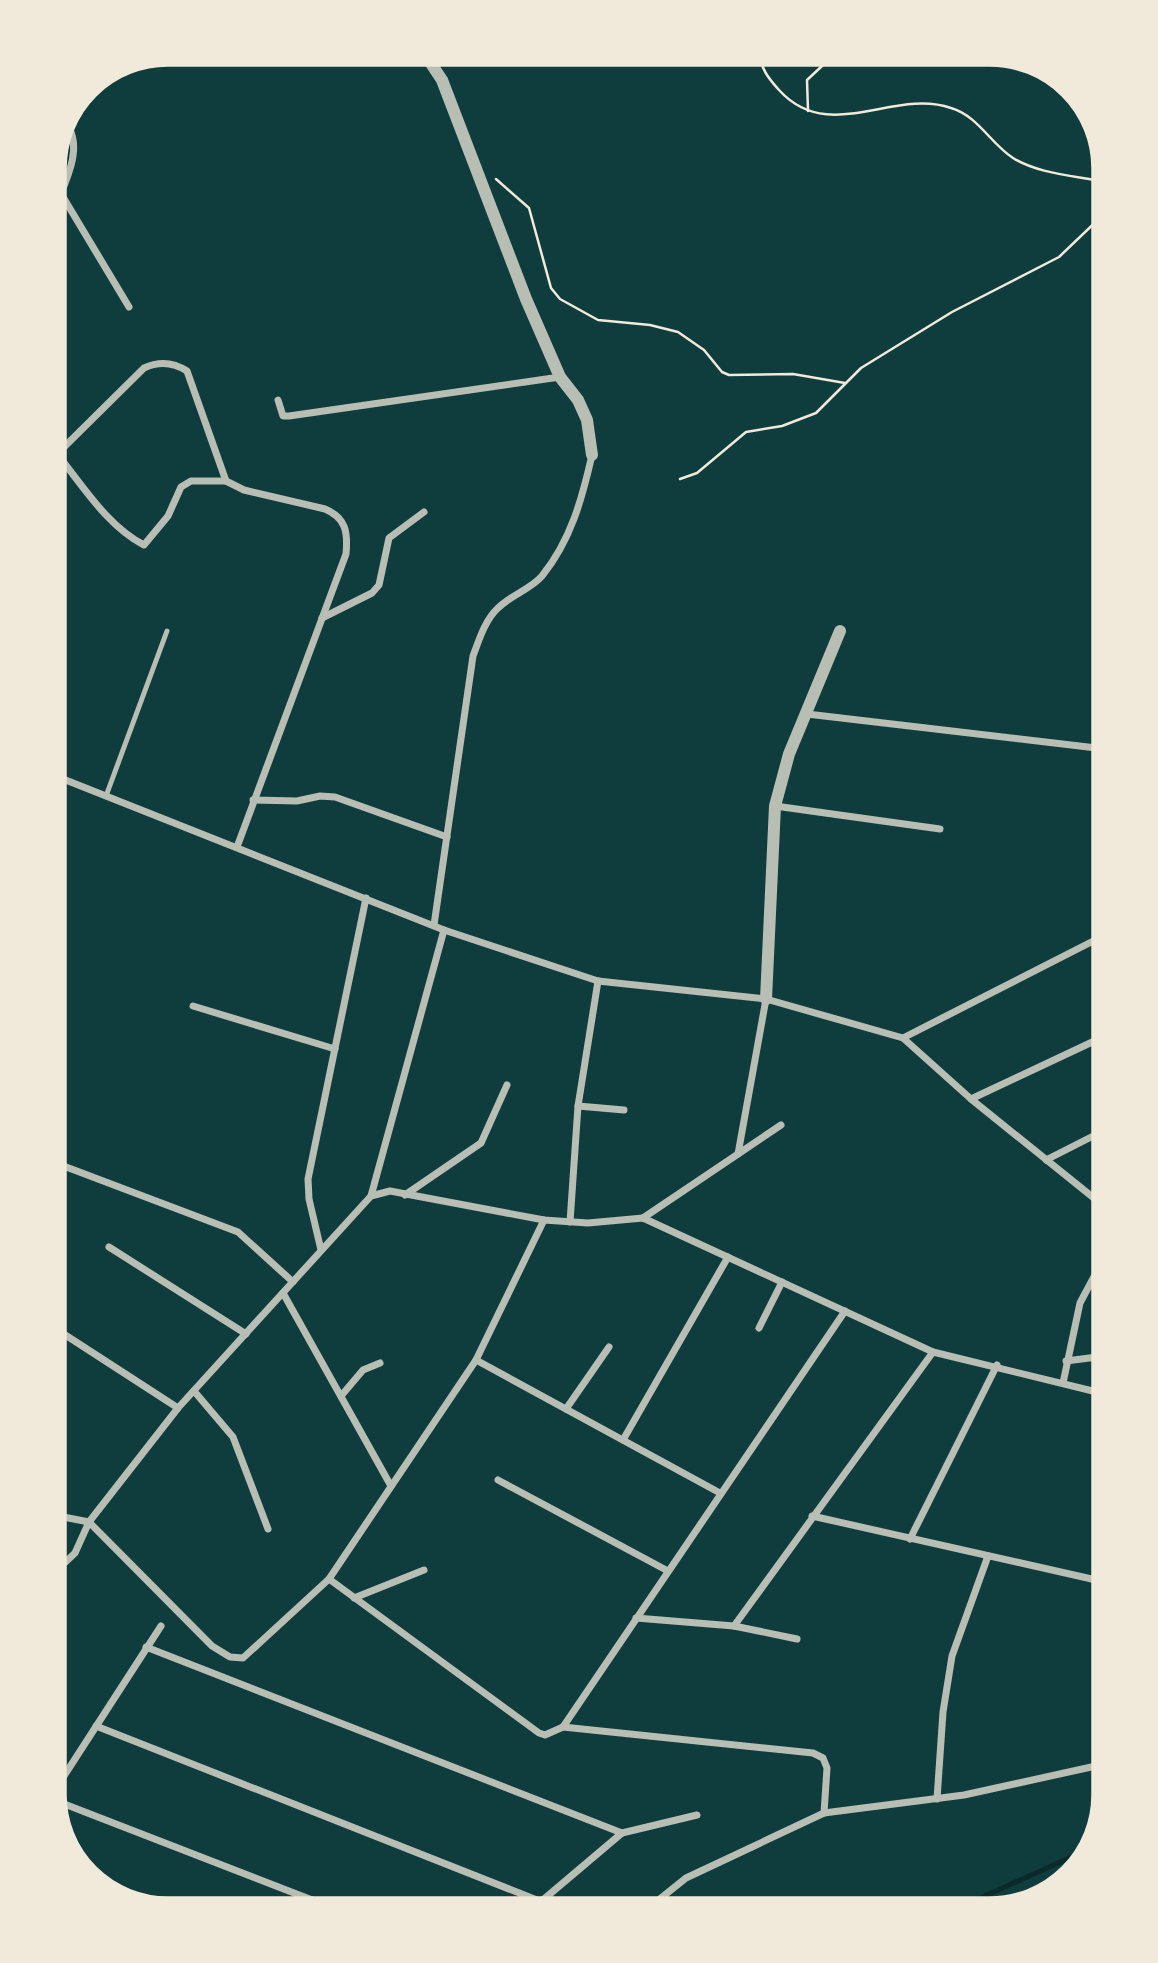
<svg xmlns="http://www.w3.org/2000/svg" width="1158" height="1963" font-family="Raleway,sans-serif">
<rect width="100%" height="100%" fill="#0f3d3e"/>
<g fill="none" stroke-linecap="round" stroke-linejoin="round">
<!-- stream -->
<path stroke="#0a2a2b" stroke-width="5" d="M954,1910L1089,1849"/>
<!-- path -->
<g stroke="#f1e9da" stroke-width="2.5">
<path d="M760,53C760,68 769,79 779,90C829,145 893,88 951,108C978,116 990,143 1013,158C1038,174 1077,176 1105,182"/>
<path d="M808,111L807,80L836,53"/>
<path d="M496,179L529,208L551,288L560,299L598,320L650,325L678,332L704,350L722,372L729,375L793,374L845,383"/>
<path d="M680,479L697,473L746,432L782,426L816,413L861,368L952,312L1059,257L1105,213"/>
</g>
<!-- service -->
<path stroke="#b8beb3" stroke-width="5" d="M106,796L167,631"/>
<!-- minor -->
<g stroke="#b8beb3" stroke-width="7">
<path d="M60,192L129,307"/>
<path d="M53,214C62,187 84,152 68,126"/>
<path d="M278,400L283,416H289L560,377"/>
<path d="M53,449C80,481 106,526 144,545L168,516L181,487L191,481H226L244,490L325,509C346,518 348,532 346,554L237,847"/>
<path d="M57,454L144,368C159,361 173,362 187,371L226,481"/>
<path d="M322,618L372,593L379,585L389,538L424,512"/>
<path d="M807,714L1105,749"/>
<path d="M53,775L444,930L598,981L766,999L903,1038L971,1099L1105,1207"/>
<path d="M253,800L297,801L320,796L335,797L447,837"/>
<path d="M775,806L940,829"/>
<path d="M434,925L473,656C479,640 485,620 498,608C511,595 531,589 542,576C571,540 582,499 592,455"/>
<path d="M193,1006L335,1049"/>
<path d="M903,1038L1105,935"/>
<path d="M971,1099L1105,1036"/>
<path d="M578,1106L624,1110"/>
<path d="M738,1154L766,999"/>
<path d="M1046,1160L1105,1130"/>
<path d="M53,1162L238,1232L293,1282"/>
<path d="M405,1195L481,1143L507,1085"/>
<path d="M371,1196L444,930"/>
<path d="M643,1218L781,1125"/>
<path d="M570,1222L578,1106L598,981"/>
<path d="M109,1247L246,1334"/>
<path d="M321,1250L309,1199L308,1179L366,898"/>
<path d="M283,1293L391,1486"/>
<path d="M53,1327L178,1408"/>
<path d="M759,1328L782,1282"/>
<path d="M476,1360L720,1493"/>
<path d="M1066,1361L1105,1356"/>
<path d="M1063,1383L1080,1303L1105,1256"/>
<path d="M194,1391L233,1437L268,1529"/>
<path d="M341,1396L363,1370L380,1363"/>
<path d="M566,1409L609,1347"/>
<path d="M623,1440L728,1257"/>
<path d="M498,1480L668,1571"/>
<path d="M53,1515L89,1522"/>
<path d="M812,1516L1105,1582"/>
<path d="M89,1522L212,1646L230,1657L243,1658L329,1579L476,1360L544,1220"/>
<path d="M910,1539L997,1365"/>
<path d="M53,1574L75,1553L89,1522L178,1408L371,1196L390,1191L544,1220L588,1223L643,1218L933,1352L1105,1394"/>
<path d="M329,1579L539,1733L545,1735L563,1727L845,1311"/>
<path d="M354,1598L424,1570"/>
<path d="M636,1618L734,1626L797,1639"/>
<path d="M734,1626L933,1352"/>
<path d="M146,1647L622,1833L697,1815"/>
<path d="M96,1726L542,1902"/>
<path d="M563,1727L813,1753L823,1758L827,1768L824,1813"/>
<path d="M53,1793L161,1626"/>
<path d="M937,1799L943,1712L952,1656L988,1556"/>
<path d="M54,1800L338,1910"/>
<path d="M531,1910L622,1833"/>
<path d="M646,1910L686,1878L824,1813L964,1795L1105,1764"/>
</g>
<!-- tertiary -->
<g stroke="#b8beb3" stroke-width="12">
<path d="M424,53L442,80L526,299L560,377L578,400L587,420L592,455"/>
<path d="M766,999L775,806L789,754L840,631"/>
</g>
</g>
<!-- crop -->
<path d="M0 0H1158V1963H0ZM168 65H990A103 103 0 0 1 1093 168V1795A103 103 0 0 1 990 1898H168A103 103 0 0 1 65 1795V168A103 103 0 0 1 168 65Z" fill="#f1e9da" fill-rule="evenodd"/>
<path fill="none" stroke="#f1e9da" stroke-width="3.5" d="M168 65H990A103 103 0 0 1 1093 168V1795A103 103 0 0 1 990 1898H168A103 103 0 0 1 65 1795V168A103 103 0 0 1 168 65Z"/>
</svg>
